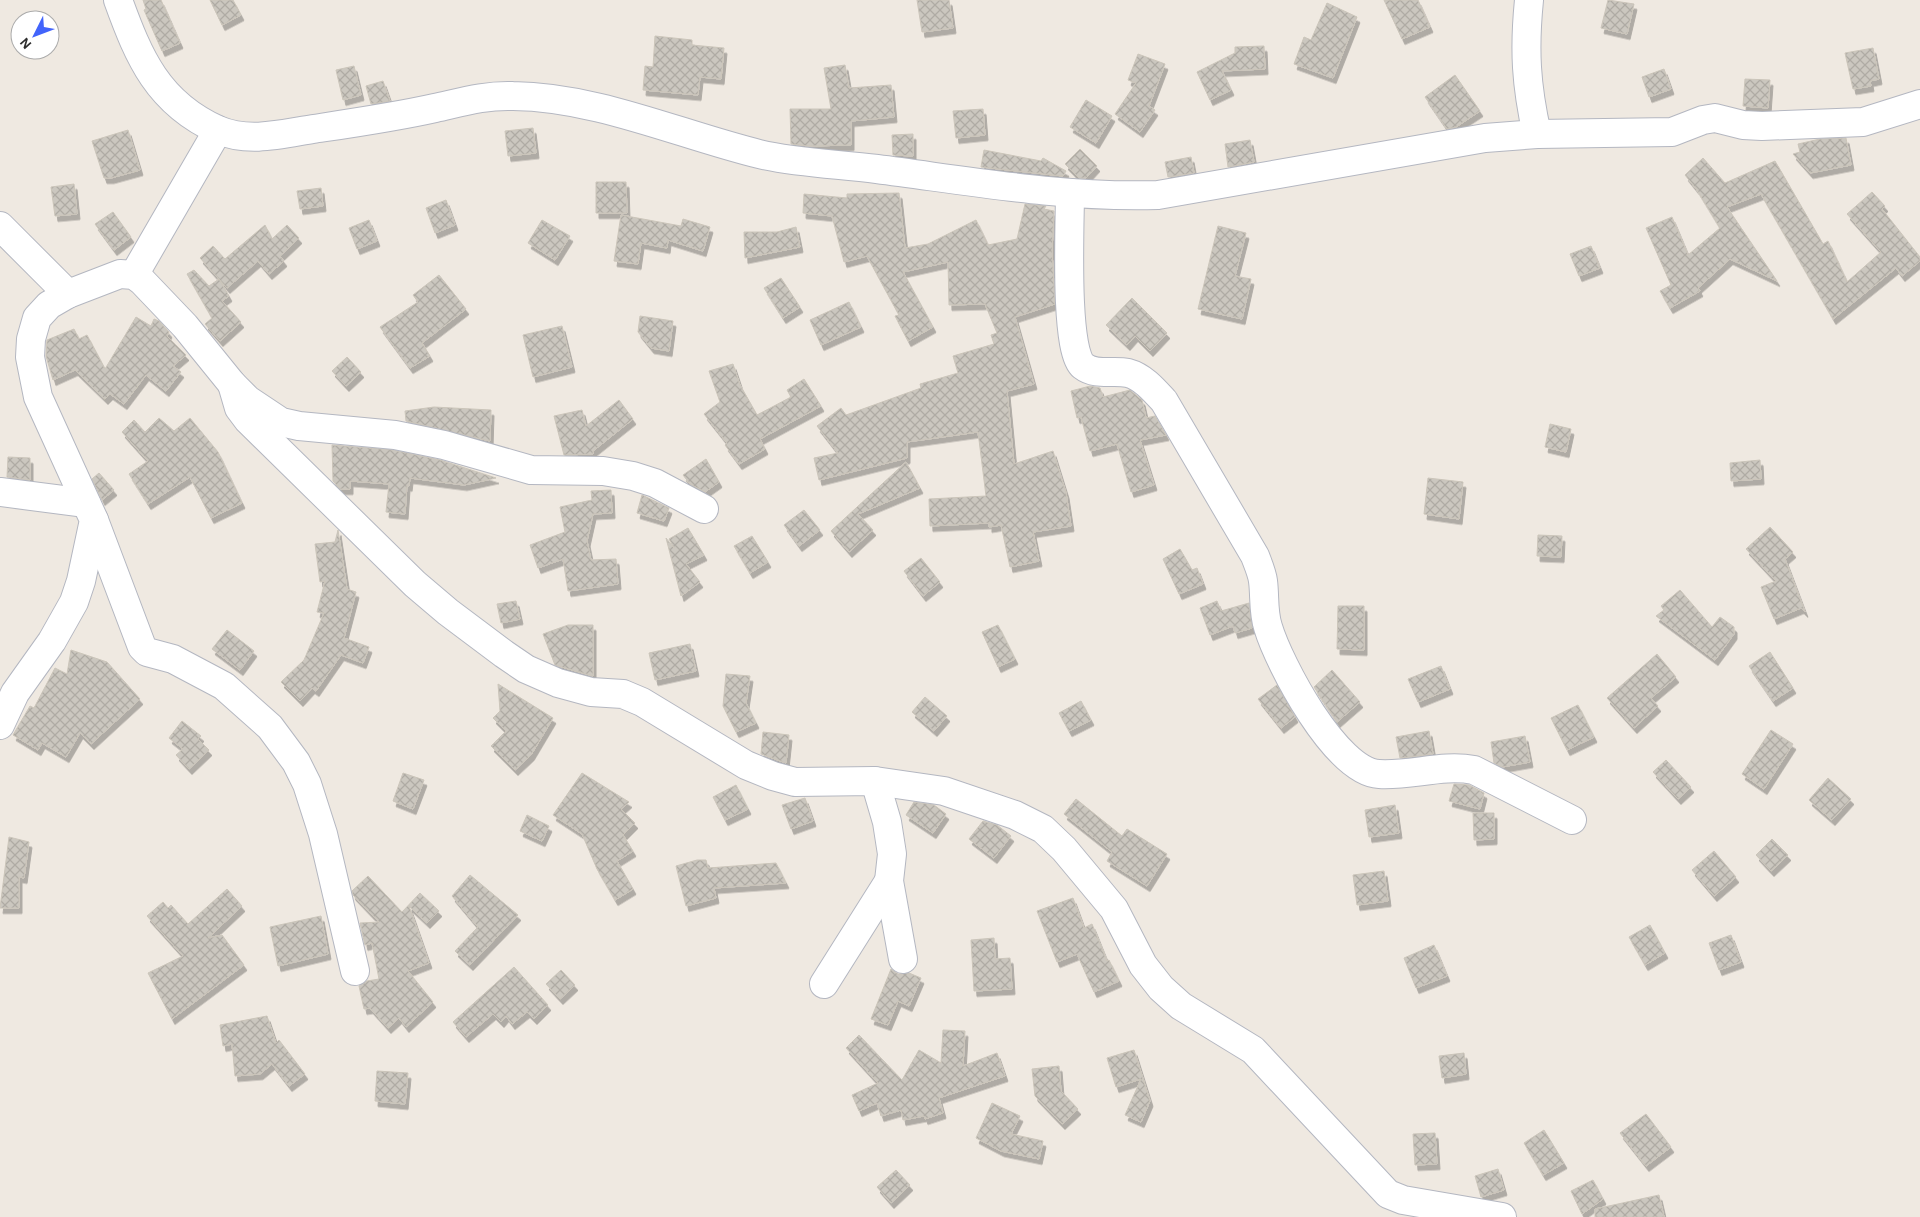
<svg xmlns="http://www.w3.org/2000/svg" width="1920" height="1217" font-family="'Alegreya Sans',sans-serif">
<defs>
<pattern id="building-cross-hatch" width="8" height="8" patternUnits="userSpaceOnUse" patternTransform="scale(1.25)"><rect width="8" height="8" fill="#cbc7bf"/><path d="M0 0l8 8M0 8l8-8" fill="none" stroke="#afaba4"/></pattern>
<filter id="shadow"><feDropShadow dx="3" dy="5.5" stdDeviation="0" flood-color="#0004"/></filter>
</defs>
<rect width="100%" height="100%" fill="#efe9e1"/>
<!-- building -->
<g fill="url(#building-cross-hatch)" stroke="#cbc5ba" filter="url(#shadow)">
<path d="M143,0H161L180,43L162,51L144,10L146,9Z"/>
<path d="M210,0H233L241,15L222,25Z"/>
<path d="M917,0H949L953,28L922,32Z"/>
<path d="M1384,0H1418L1430,27L1402,39Z"/>
<path d="M1608,0L1634,4L1627,34L1601,28Z"/>
<path d="M1327,3L1357,17L1333,78L1294,64L1304,37L1311,40Z"/>
<path d="M655,36L692,40V45L724,48L721,79L700,77L698,95L643,90L645,66L653,67Z"/>
<path d="M1264,46L1265,69L1222,71L1231,90L1210,100L1197,72L1235,53V47Z"/>
<path d="M1873,48L1879,79L1870,81L1871,86L1853,89L1845,53Z"/>
<path d="M1138,54L1165,64L1149,106L1155,110L1140,132L1115,114L1136,83L1128,80Z"/>
<path d="M845,65L849,88L891,85L894,117L851,121V145L809,146L791,144L790,109H831L824,68Z"/>
<path d="M354,66L361,95L343,100L336,70Z"/>
<path d="M1664,69L1671,89L1649,97L1642,77Z"/>
<path d="M1455,75L1480,111L1456,127L1447,129L1425,97Z"/>
<path d="M1745,79L1770,80L1768,108L1743,106Z"/>
<path d="M383,81L390,101L371,104L366,86Z"/>
<path d="M1086,100L1112,116L1096,143L1070,127Z"/>
<path d="M983,109L985,135L956,138L953,111Z"/>
<path d="M533,128L536,153L508,156L505,131Z"/>
<path d="M128,130L140,170L111,178H104L92,141Z"/>
<path d="M913,134V156L893,155L892,135Z"/>
<path d="M1846,138L1851,165L1810,173L1793,154L1800,152L1798,144L1820,139Z"/>
<path d="M1250,140L1254,162L1228,167L1225,144Z"/>
<path d="M1080,149L1097,166L1086,178H1079L1065,164Z"/>
<path d="M984,150L1041,161L1043,158L1066,171L1063,176L981,167Z"/>
<path d="M1191,157L1194,173L1168,177L1165,162Z"/>
<path d="M1703,158L1725,183L1775,161L1823,244L1828,241L1847,282L1881,252L1847,214L1872,192L1885,206L1882,209L1920,257V261L1902,276L1896,268L1833,319L1761,194L1727,207L1777,281L1730,259L1698,288L1700,291L1670,308L1660,291L1671,285L1646,228L1672,217L1688,255L1720,228L1697,190L1685,175Z"/>
<path d="M596,182H626L627,213H596Z"/>
<path d="M74,184L77,214L55,216L51,187Z"/>
<path d="M321,188L323,206L300,209L297,191Z"/>
<path d="M899,193L905,248L928,244L976,220L988,245L1017,239L1025,204L1046,206L1044,209L1054,211L1052,251L1055,304L1015,317L1034,384L1007,391L1014,464L1053,451L1066,493L1071,526L1033,532L1039,561L1010,567L1001,525L989,527V523L930,526L929,499L986,496L978,432L907,442V458L819,480L814,458L838,453L817,426L841,408L846,415L921,388L920,384L958,373L953,356L994,344L991,335L997,333L985,304L949,305L948,262L903,272L933,327L908,341L895,316L899,315L867,256L844,262L832,216L803,213L804,194L847,198V194Z"/>
<path d="M446,200L455,225L435,233L426,208Z"/>
<path d="M113,212L131,237L114,250L95,224Z"/>
<path d="M621,215L681,226L683,219L710,227L703,251L668,240L667,248L641,243L638,264L614,261Z"/>
<path d="M369,220L377,241L357,249L349,228Z"/>
<path d="M542,220L570,236L555,260L528,243Z"/>
<path d="M265,225L272,239L287,225L299,238L280,256L284,261L269,274L258,261L227,288L200,258L213,246L225,259Z"/>
<path d="M1218,226L1246,233L1235,276L1251,279L1242,319L1198,309Z"/>
<path d="M796,227L800,247L745,258L744,232H777Z"/>
<path d="M1591,246L1600,268L1579,276L1570,254Z"/>
<path d="M194,270L209,286L219,279L229,296L222,301L241,322L220,341L205,324L212,318L187,274Z"/>
<path d="M439,275L466,309L422,343L430,356L410,368L380,327L418,302L413,295Z"/>
<path d="M781,278L800,307L783,318L764,288Z"/>
<path d="M1132,298L1167,333L1150,351L1135,336L1127,345L1106,325Z"/>
<path d="M849,302L861,327L821,345L810,320Z"/>
<path d="M640,316L673,321L669,351L651,348L638,332Z"/>
<path d="M136,317L151,326L154,319L159,321L169,332L167,336L186,355L173,366L181,372L166,391L146,375L124,404L110,394L105,399L75,370L53,380L46,356L47,340L74,329L79,339L87,335L105,369Z"/>
<path d="M562,326L572,367L533,377L523,335Z"/>
<path d="M347,357L361,372L346,386L332,371Z"/>
<path d="M733,364L740,385L757,415L791,397L787,390L804,379L821,406L760,439L765,449L739,464L725,445L727,443L704,414L720,402L709,371Z"/>
<path d="M1090,386L1100,388L1103,397L1130,390L1142,400L1146,418L1155,416L1166,435L1140,440L1154,485L1131,492L1117,444L1090,451L1081,417L1077,418L1071,391Z"/>
<path d="M619,400L633,419L593,451V454L564,455L554,416L582,410L586,426Z"/>
<path d="M434,407L491,410L490,441L406,421L405,411Z"/>
<path d="M159,418L174,431L190,418L218,452L242,503L211,518L190,477L148,504L129,474L148,461L122,432L134,420L145,432Z"/>
<path d="M1550,424L1571,429L1566,452L1545,447Z"/>
<path d="M332,445L393,450L440,460L496,478L464,485L410,478L409,486L407,485L405,514L386,512L389,484L350,481V489H340L333,481Z"/>
<path d="M8,457L30,458V480L7,477Z"/>
<path d="M706,459L719,482L705,492L690,484L683,475Z"/>
<path d="M1760,460L1761,479L1731,481L1730,463Z"/>
<path d="M906,462L920,488L858,514L873,530L849,552L831,531Z"/>
<path d="M99,473L114,490L102,500L92,479Z"/>
<path d="M1428,478L1463,482L1459,519L1424,514Z"/>
<path d="M611,490L612,513L593,514L587,541L591,560L616,559L618,584L568,591L563,559L538,568L530,545L565,532L560,507L592,500L591,491Z"/>
<path d="M642,495L669,508L664,521L637,513Z"/>
<path d="M804,510L820,530L799,546L784,525Z"/>
<path d="M1770,527L1793,552L1785,559L1805,612L1801,608L1774,619L1761,587L1776,581L1746,549Z"/>
<path d="M688,528L704,555L686,564L700,582L681,596L666,538L674,548L669,539Z"/>
<path d="M338,530L347,589L356,592L344,638L369,647L363,663L341,655L316,691L312,688L300,701L281,682L304,660L324,613L317,612L325,581L320,582L315,544L335,542Z"/>
<path d="M1538,535L1562,536L1561,557L1537,556Z"/>
<path d="M752,536L768,562L750,573L734,546Z"/>
<path d="M1180,549L1192,570L1197,568L1203,584L1179,594L1163,559Z"/>
<path d="M921,558L940,582L923,596L904,571Z"/>
<path d="M1680,590L1712,627L1720,617L1734,627V634L1715,660L1656,616L1664,610L1661,606Z"/>
<path d="M516,601L520,619L501,623L497,604Z"/>
<path d="M1217,601L1221,611L1249,603L1252,628L1235,633L1233,626L1210,635L1200,608Z"/>
<path d="M1338,606H1364V650L1337,649Z"/>
<path d="M568,625H593V676L555,665L543,634Z"/>
<path d="M998,625L1015,659L998,667L982,632Z"/>
<path d="M227,630L254,651L240,670L212,649Z"/>
<path d="M690,644L696,671L655,680L649,653Z"/>
<path d="M71,650L107,662L140,699L91,744L80,733L66,757L42,743L38,750L13,735L30,706L34,708L55,668L67,674Z"/>
<path d="M1770,652L1793,688L1773,701L1749,666Z"/>
<path d="M1657,654L1676,677L1651,698L1658,706L1634,728L1607,698Z"/>
<path d="M1441,666L1450,689L1418,702L1408,679Z"/>
<path d="M1332,670L1360,702L1337,722L1314,687Z"/>
<path d="M726,674L750,676L746,703L756,723L736,732L723,706Z"/>
<path d="M498,684L553,718L531,755L515,770L491,746L506,731L493,718L500,711Z"/>
<path d="M1277,685L1295,717L1281,728L1258,699Z"/>
<path d="M925,697L947,716L934,731L912,712Z"/>
<path d="M1081,701L1091,720L1069,731L1059,713Z"/>
<path d="M1578,705L1594,737L1567,750L1551,718Z"/>
<path d="M182,721L201,736L198,739L209,750L189,769L176,755L183,749L169,738Z"/>
<path d="M1771,730L1793,744L1764,789L1742,774Z"/>
<path d="M1429,731L1433,754L1400,758L1396,737Z"/>
<path d="M763,732L789,735L786,763L761,754Z"/>
<path d="M1525,736L1530,762L1502,767L1494,763L1491,742Z"/>
<path d="M1666,760L1691,787L1678,799L1653,772Z"/>
<path d="M403,773L424,780L413,809L393,801Z"/>
<path d="M582,773L629,802L621,809L635,823L623,835L633,851L617,861L633,889L615,900L597,869L582,834L553,815Z"/>
<path d="M1828,778L1851,799L1832,820L1809,800Z"/>
<path d="M1454,784L1469,785L1484,793L1480,809L1449,801Z"/>
<path d="M736,785L748,809L725,820L713,797Z"/>
<path d="M805,798L813,821L791,829L782,805Z"/>
<path d="M1076,799L1122,836L1127,829L1167,854L1147,886L1107,861L1112,852L1064,814Z"/>
<path d="M914,802L934,805L946,814L933,833L906,815Z"/>
<path d="M1395,805L1399,833L1369,837L1365,810Z"/>
<path d="M1473,813H1494V839L1474,840Z"/>
<path d="M527,815L549,826L542,841L520,831Z"/>
<path d="M983,821L997,825L1011,836L994,858L969,839Z"/>
<path d="M9,837L29,842L24,878L19,877V908H0Z"/>
<path d="M1772,839L1788,855L1771,871L1756,855Z"/>
<path d="M1714,851L1736,877L1714,896L1692,870Z"/>
<path d="M697,860H706L708,868L776,863L786,883L714,888L716,898L686,906L676,866Z"/>
<path d="M1384,871L1388,901L1357,905L1353,875Z"/>
<path d="M470,875L518,915L470,965L455,951L478,927L452,896Z"/>
<path d="M368,876L402,912L420,893L439,911L427,923L409,906L429,963L408,971L433,1002L406,1027L399,1018L388,1028L370,1008L364,1009L359,986L367,981L379,979L372,943L365,945L360,923L379,922L353,895L352,891Z"/>
<path d="M227,889L242,906L208,938L222,935L244,965L172,1019L148,973L183,956L147,916L163,902L168,908L171,905L188,924Z"/>
<path d="M1073,898L1084,928L1092,924L1107,961L1109,960L1119,981L1094,992L1077,954L1057,962L1037,911Z"/>
<path d="M321,916L328,954L278,966L270,927Z"/>
<path d="M1650,925L1665,953L1645,965L1629,937Z"/>
<path d="M1731,935L1741,962L1719,970L1709,943Z"/>
<path d="M994,938L995,959L1010,958L1012,989L974,991L971,940Z"/>
<path d="M1434,945L1447,976L1416,988L1404,958Z"/>
<path d="M514,967L548,1005L534,1019L527,1012L512,1024L506,1016L501,1022L493,1014L466,1037L453,1022Z"/>
<path d="M891,969L898,974L909,973L921,978L909,1006L898,1001L888,1025L871,1019Z"/>
<path d="M561,970L575,985L560,999L546,984Z"/>
<path d="M267,1016L276,1043L279,1040L305,1074L289,1086L272,1064L260,1074L235,1076L232,1044L223,1046L220,1025Z"/>
<path d="M943,1030L965,1031L963,1066L997,1053L1005,1076L939,1098L943,1113L925,1119L924,1116L903,1120L901,1110L881,1116L877,1103L859,1111L852,1095L878,1083L846,1048L859,1035L902,1080L919,1050L941,1063Z"/>
<path d="M1134,1050L1150,1101L1141,1122L1125,1115L1141,1079L1116,1087L1107,1058Z"/>
<path d="M1464,1053L1466,1074L1442,1078L1439,1056Z"/>
<path d="M1059,1066L1061,1091L1078,1109L1062,1124L1035,1096L1032,1069Z"/>
<path d="M377,1071L408,1073L405,1104L375,1101Z"/>
<path d="M992,1103L1020,1116L1011,1134L1043,1141L1039,1159L1001,1151L976,1138Z"/>
<path d="M1646,1114L1671,1147L1646,1166L1620,1133Z"/>
<path d="M1544,1130L1564,1163L1543,1175L1524,1143Z"/>
<path d="M1435,1133L1437,1164L1415,1165L1413,1134Z"/>
<path d="M1498,1169L1504,1190L1481,1197L1475,1176Z"/>
<path d="M896,1170L910,1185L891,1203L877,1187Z"/>
<path d="M1593,1180L1603,1199L1582,1214L1571,1191Z"/>
<path d="M1659,1195L1664,1217H1595V1209Z"/>
</g>
<g fill="none" stroke-linecap="round" stroke-linejoin="round">
<defs>
<g id="minor">
<path d="M118,0C139,58 158,103 218,130C249,143 282,134 313,129C353,123 395,117 435,108C462,102 485,95 513,96C597,97 678,134 759,154C797,163 838,164 877,169C970,181 1063,198 1158,195L1485,138L1537,134L1672,132L1703,120L1715,118L1743,125L1762,126L1863,122L1920,104"/>
<path d="M1529,0C1524,50 1526,85 1537,134"/>
<path d="M1070,193C1070,222 1064,351 1083,366C1096,376 1113,370 1128,373C1143,377 1154,390 1164,401L1255,556C1258,564 1262,573 1263,581C1265,596 1263,612 1268,627C1279,664 1336,772 1379,774C1411,776 1442,764 1474,770L1572,820"/>
<path d="M0,226L68,294"/>
<path d="M134,275L218,130"/>
<path d="M232,384L239,408L248,420L415,584L448,612L504,654L526,669L558,683L591,692L623,694L642,702L746,765L773,776L795,782L875,781L944,791L1015,815L1043,829L1064,849L1114,909L1143,965L1161,988L1181,1006L1253,1050L1388,1194L1403,1200L1502,1217"/>
<path d="M0,492L86,503"/>
<path d="M94,520L142,647L147,652L173,659L224,686L270,727L296,762L307,784L323,834L355,971"/>
<path d="M0,725L15,693L52,641L74,602L81,581L94,520L38,397L30,357L31,339L37,318L49,305L68,294L120,274L134,275L142,281L185,326L232,384L248,400L281,422L299,426L395,435L444,445L531,470L603,471L633,476L655,483L704,509"/>
<path d="M875,781L887,822L892,854L889,881L903,959"/>
<path d="M824,984L889,881"/>
</g>
</defs>
<!-- minor casing -->
<use href="#minor" stroke="#b4b7c1" stroke-width="30"/>
<!-- minor -->
<use href="#minor" stroke="#fff" stroke-width="28"/>
</g>
<!-- north arrow -->
<g transform="translate(35 35) rotate(228)"><circle r="24" fill="#ffffff" stroke="#ababab"/>
<path d="M0-4L9 19L0 12L-9 19Z" fill="#4264fb"/>
<text y="-8" font-size="14" font-weight="bold" text-anchor="middle" fill="#2e2e2e">N</text>
</g>
</svg>
